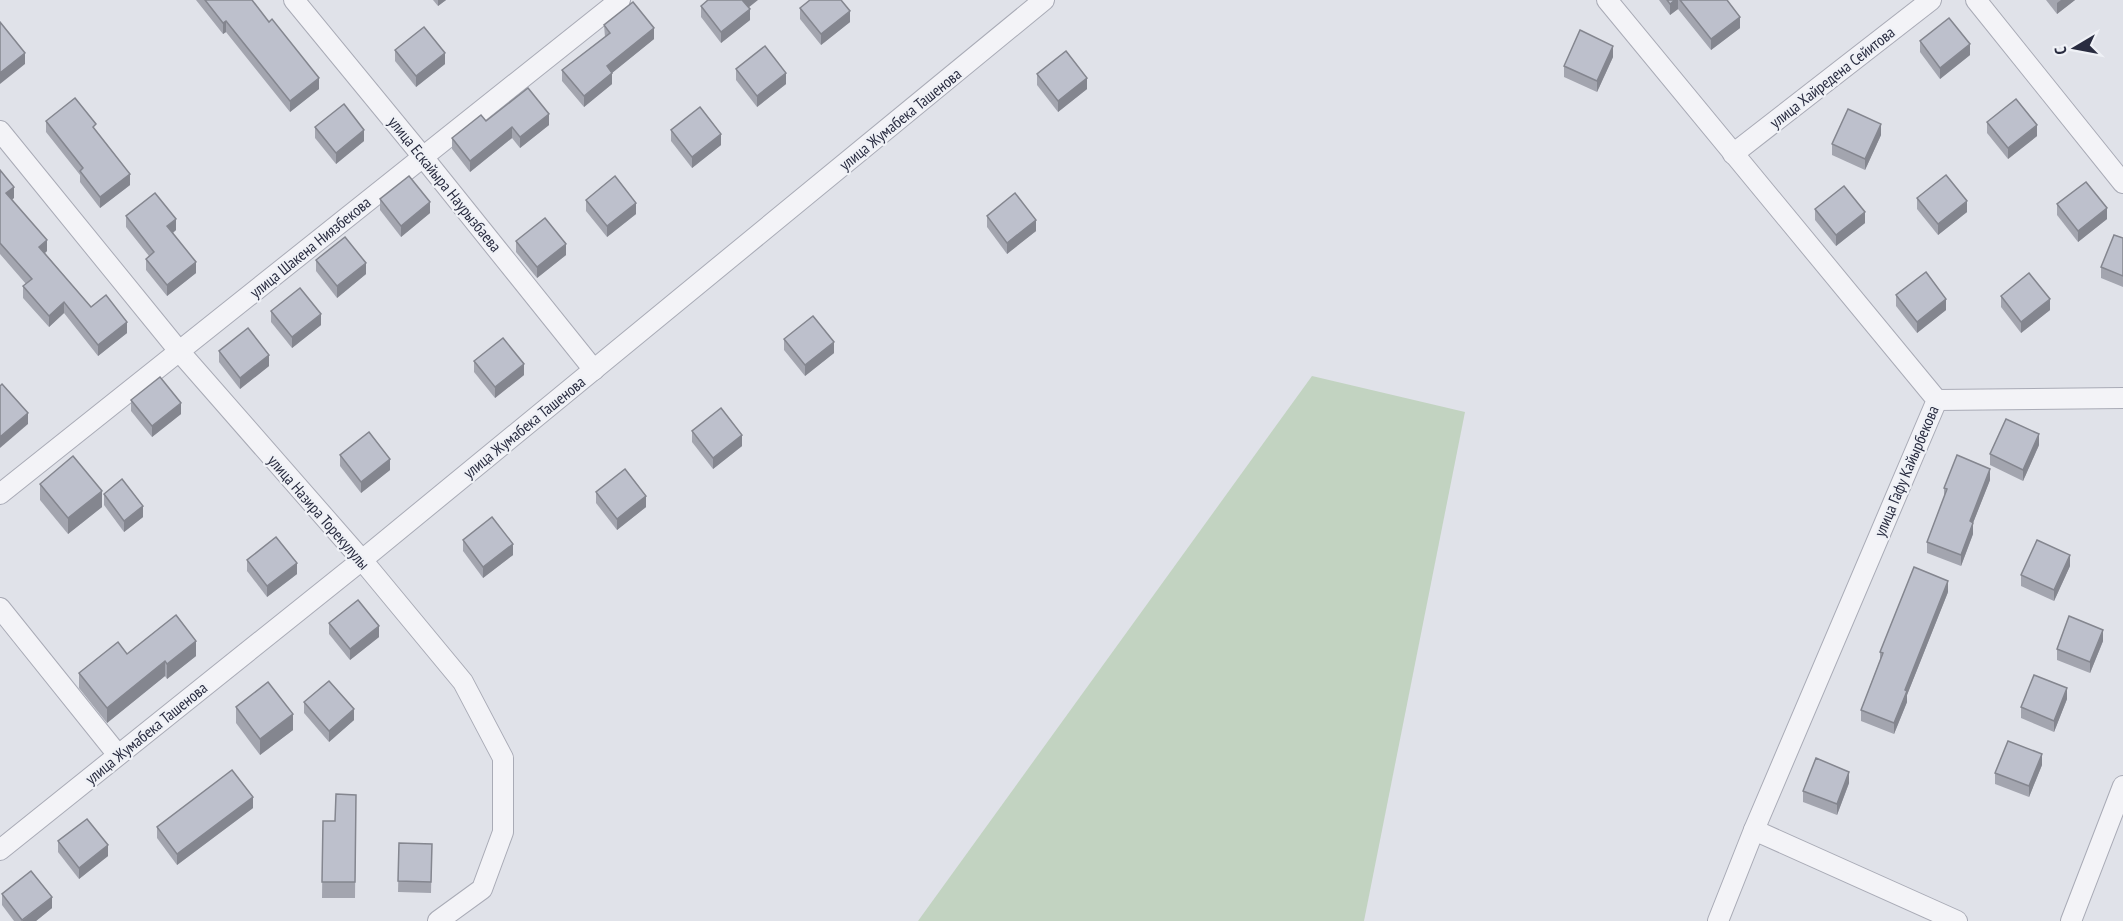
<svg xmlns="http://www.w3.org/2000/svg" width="2123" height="921" font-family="'PT Sans Narrow',sans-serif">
<rect width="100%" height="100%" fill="#e0e2e9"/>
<!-- green -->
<path fill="#c2d3c1" d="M1312,376L1465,412L1364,921H918Z"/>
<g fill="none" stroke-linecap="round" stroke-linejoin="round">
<defs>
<g id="street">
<path d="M294,0L423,157L594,370"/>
<path d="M1607,0L1937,400L1754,830L1718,921"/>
<path d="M1976,0L2123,183"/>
<path d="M0,131L179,351L362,560L463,682L503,758V832L482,889L438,921"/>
<path d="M1733,154L1931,0"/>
<path d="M1937,400L2123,398"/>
<path d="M0,494L620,0"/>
<path d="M0,608L118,755"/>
<path d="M1754,830L1957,921"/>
<path d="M0,850L362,560L1044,0"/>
<path d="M2071,921L2123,786"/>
</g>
</defs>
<!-- street casing -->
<use href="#street" stroke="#a9abb6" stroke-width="22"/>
<!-- street -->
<use href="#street" stroke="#f3f3f7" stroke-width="20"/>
</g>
<!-- wall -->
<g fill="#a3a5af">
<path d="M196,0H252L319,89L290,112L226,32L223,34Z"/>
<path d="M433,0H446L438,6Z"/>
<path d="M1659,0H1727L1740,28L1711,50L1678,9L1670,15Z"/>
<path d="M2046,0H2075L2057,14Z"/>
<path d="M701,6L749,7L750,20L721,43L701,17Z"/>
<path d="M800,8L850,22L821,45L800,19Z"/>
<path d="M604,25L654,39L612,73V84L584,107L562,81V70L605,37Z"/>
<path d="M1920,41L1970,55L1940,79L1920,52Z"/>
<path d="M395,50L445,64L416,87L395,61Z"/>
<path d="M1613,57L1597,92L1564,77V66Z"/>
<path d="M736,69L786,84L757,107L736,80Z"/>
<path d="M1037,74L1087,89L1058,112L1037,85Z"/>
<path d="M46,121L96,131L130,185L100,208L80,182V175L46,132Z"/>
<path d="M486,121L549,125L520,148L512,138L470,172L452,149V138Z"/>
<path d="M1987,122L2037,136L2008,159L1987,133Z"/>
<path d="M315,127L364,141L336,164L315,138Z"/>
<path d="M671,130L721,145L692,168L671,141Z"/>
<path d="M1881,135L1865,170L1832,155V144Z"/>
<path d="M0,170L14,198L12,199L47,251L45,253L91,307L127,333L98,356L64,313L49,327L23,298V286L26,284L0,254Z"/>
<path d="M1917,198L1967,212L1938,235L1917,209Z"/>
<path d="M380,199L430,213L401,237L380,210Z"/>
<path d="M586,200L636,214L607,237L586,211Z"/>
<path d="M2057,204L2107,219L2078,242L2057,215Z"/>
<path d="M1815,209L1865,223L1836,246L1815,220Z"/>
<path d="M126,216L176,230L173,233L196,273L167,296L146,270V259L149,256L126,227Z"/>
<path d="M987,216L1036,231L1007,254L987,227Z"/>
<path d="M2123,238V287L2101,278V267Z"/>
<path d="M516,241L566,255L537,278L516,252Z"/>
<path d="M316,260L366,274L337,298L316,271Z"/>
<path d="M1896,295L1946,310L1917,333L1896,306Z"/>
<path d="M2001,296L2050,310L2021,333L2001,307Z"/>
<path d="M271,311L321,325L292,348L271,322Z"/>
<path d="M784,339L834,353L805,376L784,350Z"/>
<path d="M219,351L269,366L240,389L219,362Z"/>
<path d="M474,361L524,375L495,398L474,372Z"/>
<path d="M131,400L181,414L152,437L131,411Z"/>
<path d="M692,431L742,446L713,469L692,442Z"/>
<path d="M2039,445L2023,481L1990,465V454Z"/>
<path d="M340,455L390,470L361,493L340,466Z"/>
<path d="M1990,480L1973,523V534L1961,566L1927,553V542L1944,498V488Z"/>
<path d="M40,484L102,507L68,534L40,500Z"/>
<path d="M596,492L646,507L617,530L596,503Z"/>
<path d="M104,494L143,517L124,532L104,505Z"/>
<path d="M463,540L513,555L483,578L463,551Z"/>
<path d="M247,560L297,574L267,597L247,571Z"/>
<path d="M2070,566L2054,601L2021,586V575Z"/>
<path d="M1948,592L1907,695V702L1894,734L1861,721V710L1880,660V652Z"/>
<path d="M329,623L379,637L350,660L329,634Z"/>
<path d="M2103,641L2090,673L2057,660V649Z"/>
<path d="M127,654L196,656L167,679L165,676L107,723L79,688V673Z"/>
<path d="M2067,699L2054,732L2021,718V707Z"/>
<path d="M304,702L354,720L329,742L304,713Z"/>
<path d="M236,707L293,730L260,755L236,723Z"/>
<path d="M2042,765L2029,797L1995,784V773Z"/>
<path d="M1849,783L1837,815L1803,802V791Z"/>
<path d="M356,795L355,898H322L323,821H335Z"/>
<path d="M253,808L177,865L157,838V827Z"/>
<path d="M58,841L108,856L79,879L58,852Z"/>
<path d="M399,843L432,844L431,893L398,892Z"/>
<path d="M2,894L52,908L36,921H14L2,905Z"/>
</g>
<!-- shaded-wall -->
<g fill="#84868f">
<path d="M438,0H446L438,6Z"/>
<path d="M744,0H758L743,12Z"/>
<path d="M1675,0H1678V9L1670,15V4Z"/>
<path d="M2061,0H2075L2057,14V3Z"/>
<path d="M750,9V20L721,43V32Z"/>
<path d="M850,11V22L821,45V34Z"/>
<path d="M1740,17V28L1711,50V39Z"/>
<path d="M226,21V32L223,34V23Z"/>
<path d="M654,28V39L607,77V66Z"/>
<path d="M1970,44V55L1940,79V68Z"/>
<path d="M1613,46V57L1597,92V81Z"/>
<path d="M25,53V64L0,84V73Z"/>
<path d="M445,53V64L416,87V76Z"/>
<path d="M612,73V84L584,107V96Z"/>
<path d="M786,73V84L757,107V96Z"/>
<path d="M319,78V89L290,112V101Z"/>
<path d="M1087,78V89L1058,112V101Z"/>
<path d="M549,114V125L520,148V137Z"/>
<path d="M1881,124V135L1865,170V159Z"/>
<path d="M2037,125V136L2008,159V148Z"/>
<path d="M512,127V138L470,172V161Z"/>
<path d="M364,130V141L336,164V153Z"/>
<path d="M721,134V145L692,168V157Z"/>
<path d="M130,174V185L100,208V197Z"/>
<path d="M14,187V198L6,204V193Z"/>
<path d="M1967,201V212L1938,235V224Z"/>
<path d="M430,202V213L401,237V226Z"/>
<path d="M636,203V214L607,237V226Z"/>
<path d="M2107,208V219L2078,242V231Z"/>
<path d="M1865,212V223L1836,246V235Z"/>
<path d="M176,219V230L167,237V226Z"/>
<path d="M1036,220V231L1007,254V243Z"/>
<path d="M47,240V251L39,258V247Z"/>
<path d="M566,244V255L537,278V267Z"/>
<path d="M196,262V273L167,296V285Z"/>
<path d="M366,263V274L337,298V286Z"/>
<path d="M1946,299V310L1917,333V322Z"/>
<path d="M2050,299V310L2021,333V322Z"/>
<path d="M64,302V313L49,327V316Z"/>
<path d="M321,314V325L292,348V337Z"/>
<path d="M127,322V333L98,356V345Z"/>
<path d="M834,342V353L805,376V365Z"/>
<path d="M269,355V366L240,389V378Z"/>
<path d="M524,364V375L495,398V387Z"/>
<path d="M181,403V414L152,437V426Z"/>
<path d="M28,413V424L0,448V437Z"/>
<path d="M2039,434V445L2023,481V470Z"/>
<path d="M742,435V446L713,469V458Z"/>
<path d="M390,459V470L361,493V482Z"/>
<path d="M1990,469V480L1973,523V534L1961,566V555L1970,521Z"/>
<path d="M102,491V507L68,534V518Z"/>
<path d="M646,496V507L617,530V519Z"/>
<path d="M143,506V517L124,532V521Z"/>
<path d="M513,544V555L483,578V567Z"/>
<path d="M2070,555V566L2054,601V590Z"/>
<path d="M297,563V574L267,597V586Z"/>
<path d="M1948,581V592L1907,695V702L1894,734V723L1905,690Z"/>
<path d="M379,626V637L350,660V649Z"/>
<path d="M2103,630V641L2090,673V662Z"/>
<path d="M196,641V656L167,679V664Z"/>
<path d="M165,661V676L107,723V708Z"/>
<path d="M2067,688V699L2054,732V721Z"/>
<path d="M354,709V720L329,742V731Z"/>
<path d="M293,714V730L260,755V739Z"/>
<path d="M2042,754V765L2029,797V786Z"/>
<path d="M1849,772V783L1837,815V804Z"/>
<path d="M253,797V808L177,865V854Z"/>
<path d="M108,845V856L79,879V868Z"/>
<path d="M52,897V908L36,921H22Z"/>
</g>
<!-- building -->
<g fill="#bdc0cc" stroke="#84868f" stroke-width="1.5">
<path d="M205,0H252L269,22L272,19L319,78L290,101L226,21L223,23Z"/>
<path d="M708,0H744L743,1L750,9L721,32L701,6Z"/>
<path d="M810,0H841L850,11L821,34L800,8Z"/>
<path d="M1667,0H1675L1670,4Z"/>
<path d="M1680,0H1727L1740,17L1711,39Z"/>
<path d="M633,2L654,28L607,66L612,73L584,96L562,70L610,33L604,25Z"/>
<path d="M1949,18L1970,44L1940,68L1920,41Z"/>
<path d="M0,22L25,53L0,73Z"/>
<path d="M424,27L445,53L416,76L395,50Z"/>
<path d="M1580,30L1613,46L1597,81L1564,66Z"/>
<path d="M765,46L786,73L757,96L736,69Z"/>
<path d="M1066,51L1087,78L1058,101L1037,74Z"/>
<path d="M528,88L549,114L520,137L512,127L470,161L452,138L481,115L486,121Z"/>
<path d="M75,98L96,124L93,127L130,174L100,197L80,171L83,168L46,121Z"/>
<path d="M2016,99L2037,125L2008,148L1987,122Z"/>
<path d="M344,104L364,130L336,153L315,127Z"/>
<path d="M700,107L721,134L692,157L671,130Z"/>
<path d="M1848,109L1881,124L1865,159L1832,144Z"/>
<path d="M0,170L14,187L6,193L47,240L39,247L91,307L106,295L127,322L98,345L64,302L49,316L23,286L32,279L0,243Z"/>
<path d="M1946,175L1967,201L1938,224L1917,198Z"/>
<path d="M409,176L430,202L401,226L380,199Z"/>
<path d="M615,176L636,203L607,226L586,200Z"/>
<path d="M2086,182L2107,208L2078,231L2057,204Z"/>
<path d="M1844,186L1865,212L1836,235L1815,209Z"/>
<path d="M155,193L176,219L167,226L196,262L167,285L146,259L154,252L126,216Z"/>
<path d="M1015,193L1036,220L1007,243L987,216Z"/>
<path d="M545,218L566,244L537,267L516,241Z"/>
<path d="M2114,235L2123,238V276L2101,267Z"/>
<path d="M345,237L366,263L337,286L316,260Z"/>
<path d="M1926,272L1946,299L1917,322L1896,295Z"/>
<path d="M2029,273L2050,299L2021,322L2001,296Z"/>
<path d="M300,288L321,314L292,337L271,311Z"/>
<path d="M813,316L834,342L805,365L784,339Z"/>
<path d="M248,328L269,355L240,378L219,351Z"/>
<path d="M503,338L524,364L495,387L474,361Z"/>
<path d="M160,377L181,403L152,426L131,400Z"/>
<path d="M2,384L28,413L0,437V386Z"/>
<path d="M721,408L742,435L713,458L692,431Z"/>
<path d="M2006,419L2039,434L2023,470L1990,454Z"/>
<path d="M369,432L390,459L361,482L340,455Z"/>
<path d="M1957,455L1990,469L1970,521L1973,523L1961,555L1927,542L1947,489L1944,488Z"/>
<path d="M73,456L102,491L68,518L40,484Z"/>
<path d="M625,469L646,496L617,519L596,492Z"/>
<path d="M122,479L143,506L124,521L104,494Z"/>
<path d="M492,517L513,544L483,567L463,540Z"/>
<path d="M276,537L297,563L267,586L247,560Z"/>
<path d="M2037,540L2070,555L2054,590L2021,575Z"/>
<path d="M1914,567L1948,581L1905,690L1907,691L1894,723L1861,710L1883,653L1880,652Z"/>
<path d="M358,600L379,626L350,649L329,623Z"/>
<path d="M176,615L196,641L167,664L165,661L107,708L79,673L118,642L127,654Z"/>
<path d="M2069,616L2103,630L2090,662L2057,649Z"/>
<path d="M2034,675L2067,688L2054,721L2021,707Z"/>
<path d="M329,681L354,709L329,731L304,702Z"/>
<path d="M268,682L293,714L260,739L236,707Z"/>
<path d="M2008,741L2042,754L2029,786L1995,773Z"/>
<path d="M1816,758L1849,772L1837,804L1803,791Z"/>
<path d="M232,770L253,797L177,854L157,827Z"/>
<path d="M336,794L356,795L355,882H322L323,821H335Z"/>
<path d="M87,819L108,845L79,868L58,841Z"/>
<path d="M399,843L432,844L431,882L398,881Z"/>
<path d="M31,871L52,897L22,920L2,894Z"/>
</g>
<g text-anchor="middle" stroke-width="4.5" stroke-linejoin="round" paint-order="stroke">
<!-- street labels -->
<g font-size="16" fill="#292c40" stroke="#eff1f6">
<text transform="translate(1832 77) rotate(-38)" y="6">улица Хайредена Сейитова</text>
<text transform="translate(900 119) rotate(-39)" y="6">улица Жумабека Ташенова</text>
<text transform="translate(445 184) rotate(51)" y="6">улица Ескайыра Наурызбаева</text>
<text transform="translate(310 247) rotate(-39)" y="6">улица Шакена Ниязбекова</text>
<text transform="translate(524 427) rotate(-39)" y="6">улица Жумабека Ташенова</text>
<text transform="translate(1906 471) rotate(-67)" y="6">улица Гафу Кайырбекова</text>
<text transform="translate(319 512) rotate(49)" y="6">улица Назира Торекулулы</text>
<text transform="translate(146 733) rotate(-39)" y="6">улица Жумабека Ташенова</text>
</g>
</g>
<!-- north arrow -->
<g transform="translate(2075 48) rotate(260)" stroke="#eff1f6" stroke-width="4.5" paint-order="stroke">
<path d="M0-4.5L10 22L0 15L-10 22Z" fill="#292c40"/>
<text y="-9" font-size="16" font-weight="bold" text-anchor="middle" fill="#292c40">С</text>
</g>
</svg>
